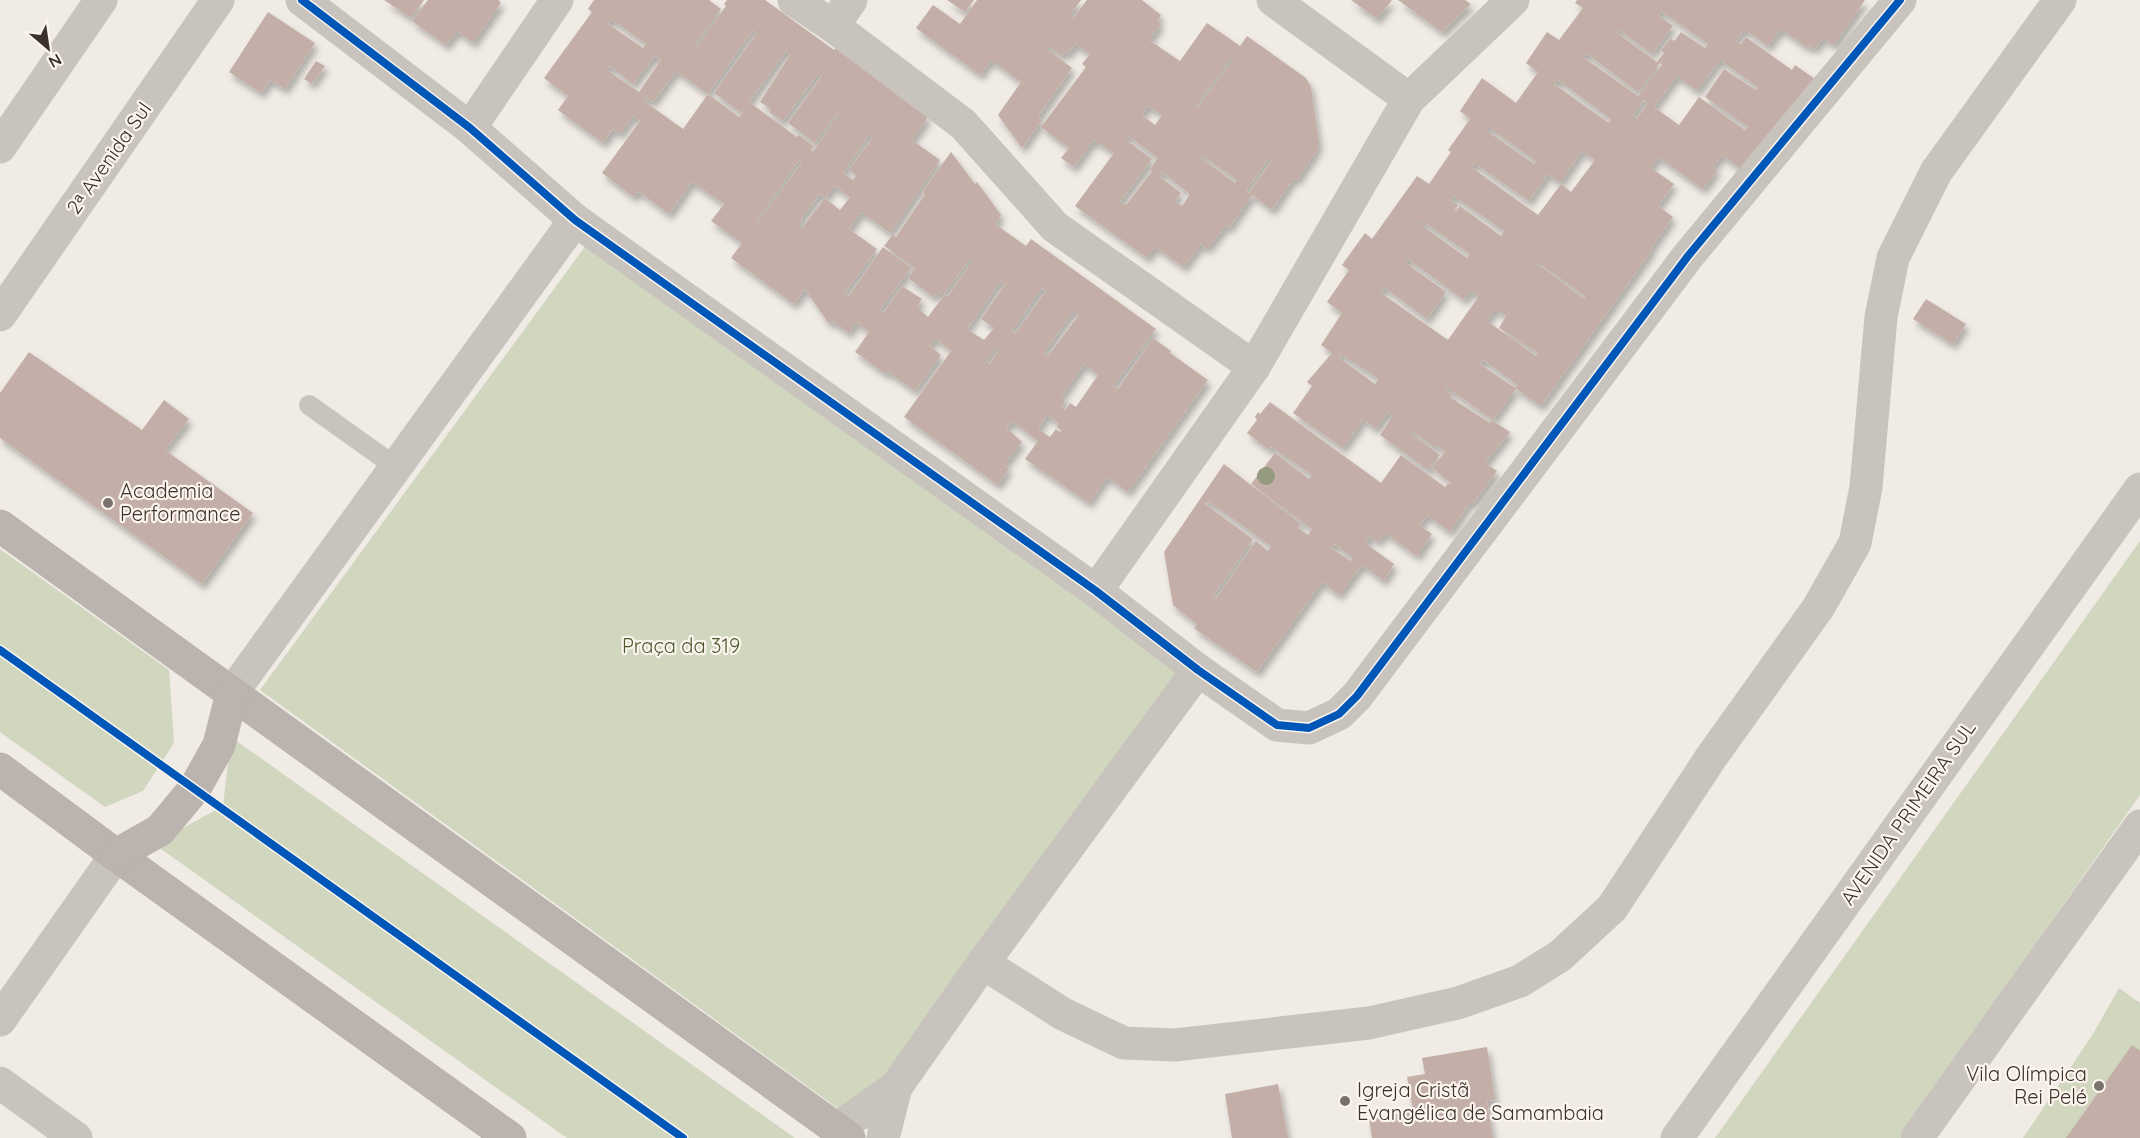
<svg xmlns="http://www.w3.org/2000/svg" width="2140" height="1138" font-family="Quicksand,sans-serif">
<defs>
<filter id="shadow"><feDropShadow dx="3.5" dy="6" stdDeviation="3" flood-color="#0004"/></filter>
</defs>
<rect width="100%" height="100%" fill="#f0ebe5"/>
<!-- green -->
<g fill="#d1d6bf">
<path d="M595,233L1211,679L876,1136L260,690Z"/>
<path d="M2140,541V795L1900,1138H1715Z"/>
<path d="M0,549L169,670L174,743L143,791L105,807L0,732Z"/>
<path d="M231,737L795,1138H567L154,844L223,806Z"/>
<path d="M2119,988L2140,1003V1138H2023L2093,1034Z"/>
</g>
<!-- building -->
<g fill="#c3afa7" fill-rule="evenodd" filter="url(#shadow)">
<path d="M384,0H424L411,18Z"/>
<path d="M428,0H500L499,1L501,3L473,43L457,31L446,45L412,21Z"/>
<path d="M594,0H709L721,9L695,45L697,47L726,6L724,4L727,0H765L834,50L837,46L928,117L912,140L940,160L890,233L861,212L849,229L877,249L844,294L848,297L883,247L911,268L880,310L884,312L902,286L922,299L917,307L928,317L945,294L948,296L972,261L970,259L944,294L940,292L938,297L935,294L934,297L908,278L915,268L884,246L893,234L896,237L925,194L922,192L951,152L975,184L977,182L1001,215L995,224L1026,246L1031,239L1156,329L1113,386L1118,389L1153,338L1171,351L1170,353L1208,380L1128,492L1107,477L1089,503L1025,459L1038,441L1012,421L1005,430L1007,431L1008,429L1022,442L1004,465L1009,468L998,485L904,417L951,351L941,343L935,338L930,346L941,355L915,391L888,372L886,374L855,352L869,332L856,322L849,333L832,321L829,324L805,289L794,304L731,258L742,243L711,221L724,204L692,182L669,214L638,191L634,197L602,173L640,121L633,116L620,134L613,129L603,143L558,110L568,96L544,78L592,12L588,9ZM611,19L646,44L643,48L608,24ZM753,30L757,33L714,93L742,113L739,117L708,94ZM786,51L790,55L760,102L771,109L769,112L783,121L818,74L822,76L788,123L815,143L836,114L838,115L813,152L811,150L813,146L799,135L797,137L749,102ZM655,56L661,60L639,92L607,70L610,66L633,84ZM676,71L708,94L683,129L644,101L647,98L653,102ZM869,135L873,137L849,169L856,176L853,180L843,173ZM799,160L802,162L759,221L757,220ZM834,186L850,197L840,210L825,198L802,228L799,226L803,221L801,219L820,194L825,198ZM1001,281L1005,285L981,319L994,328L984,340L967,329ZM1042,288L1046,291L1015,334L1012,331ZM1073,311L1079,315L1048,356L1044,353ZM995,348L998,351L990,364L986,361ZM1084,364L1098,375L1076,407L1070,403L1065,410L1061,407L1066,399L1061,397ZM1047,415L1059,423L1057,427L1061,430L1060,432L1056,429L1050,437L1038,429Z"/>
<path d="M947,0H974L965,12Z"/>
<path d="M977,0H1081L1070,15L1073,18L1087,0H1142L1161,15L1157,21L1161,24L1149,40L1180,61L1207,23L1240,46L1247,36L1306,78L1311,87L1319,143L1317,150L1297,180L1294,178L1272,210L1252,195L1229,228L1226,225L1207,249L1201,244L1184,267L1155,247L1147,258L1075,206L1114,153L1094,140L1074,167L1061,158L1069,148L1041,127L1086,67L1082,64L1090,54L1075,44L1068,54L1064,52L1062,56L1048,46L1046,48L1072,68L1038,117L1042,120L1022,148L998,115L1021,82L991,60L980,75L916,28L933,5L960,24ZM1231,58L1234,59L1197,108L1195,107ZM1148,106L1162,115L1155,125L1142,115ZM1127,135L1158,158L1150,169L1152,171L1127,204L1124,205L1120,202L1152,159L1125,139ZM1202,155L1237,180L1235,183L1201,158ZM1268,159L1271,161L1249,193L1246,191ZM1162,172L1190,194L1182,206L1175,201L1181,193L1159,176Z"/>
<path d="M1351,0H1392L1377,19Z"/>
<path d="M1398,0H1465L1471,4L1442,32Z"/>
<path d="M1577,0H1865L1834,45L1823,38L1815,49L1810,45L1808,48L1781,29L1768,46L1744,29L1736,41L1741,44L1746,37L1792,70L1795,65L1815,79L1744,171L1722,155L1713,167L1717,170L1703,189L1658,157L1651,168L1674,184L1658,206L1673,217L1651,248L1652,250L1541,406L1516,389L1493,420L1446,387L1444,389L1452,395L1450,397L1490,423L1492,420L1510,432L1485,463L1497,471L1474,503L1471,501L1450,532L1427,515L1420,526L1432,534L1417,556L1385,533L1378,542L1370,536L1365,543L1394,564L1384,581L1362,565L1339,595L1322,582L1257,672L1194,628L1197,624L1173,605L1164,552L1224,464L1301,524L1298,528L1308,535L1312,529L1251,484L1275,453L1309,479L1312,475L1270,446L1271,451L1247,433L1257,420L1255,417L1258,412L1260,414L1270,402L1381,483L1401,455L1445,487L1448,484L1450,485L1451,483L1432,468L1445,452L1436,445L1434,447L1412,431L1410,433L1440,455L1428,470L1380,435L1393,416L1387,413L1376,429L1361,418L1360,420L1362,422L1343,448L1293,413L1312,386L1307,382L1332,353L1321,345L1342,313L1327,302L1349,270L1342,265L1365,233L1372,239L1417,176L1429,184L1451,152L1448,150L1470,119L1460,111L1482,78L1516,103L1538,72L1526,63L1547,32L1559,40L1583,8L1575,3ZM1661,11L1708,44L1705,48L1681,32L1674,41L1671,38L1661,50L1664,53L1657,62L1616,32L1618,29L1652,54L1673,26L1658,15ZM1586,53L1638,92L1660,63L1662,65L1638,96L1583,57ZM1720,60L1758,87L1756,90L1724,69L1705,97L1748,127L1745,130L1699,97L1679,125L1654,107L1677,76L1697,91ZM1558,80L1611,119L1609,123L1554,84ZM1644,100L1648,103L1636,119L1633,116ZM1488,127L1536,161L1534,164L1486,130ZM1582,151L1595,160L1571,192L1561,184L1538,215L1471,167L1474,163L1529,201L1548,174L1560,183ZM1454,196L1504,231L1501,236L1460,206L1456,212L1454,211L1458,205L1450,200ZM1422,221L1470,254L1467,258L1420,224ZM1408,259L1464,300L1470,291L1479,296L1448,340L1381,293L1384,287L1427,319L1446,292L1405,262ZM1536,261L1585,296L1584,299L1542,267L1534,264ZM1495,309L1506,316L1499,328L1539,353L1536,356L1487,321ZM1340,354L1379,379L1375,384L1338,357ZM1483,360L1518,385L1515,388L1480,364ZM1208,501L1271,546L1268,551L1256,541L1216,598L1213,596L1253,539L1205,504ZM1334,544L1353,558L1351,561L1331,548Z"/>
<path d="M268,12L315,43L285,89L270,80L261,93L229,72Z"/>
<path d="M316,61L325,66L312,84L304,79Z"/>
<path d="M1926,299L1966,324L1953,344L1913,319Z"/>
<path d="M29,352L142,430L164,400L189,419L165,450L253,513L202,584L0,438V393Z"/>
<path d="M2132,1045L2140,1051V1138H2066Z"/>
<path d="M1487,1047L1495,1100L1487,1101L1493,1138H1372L1369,1119L1413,1111L1407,1077L1425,1074L1422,1058Z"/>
<path d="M1278,1084L1288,1138H1232L1225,1094Z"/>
</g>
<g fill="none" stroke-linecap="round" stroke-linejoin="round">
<!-- service -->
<path stroke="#c9c3be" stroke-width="20" d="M309,405L396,467"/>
<!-- minor -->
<g stroke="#c9c3be" stroke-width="33">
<path d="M302,0L470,128L575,220L1096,591L1198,670L1277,725L1309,728L1339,714L1357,696L1688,256L1900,0"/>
<path d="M794,0L833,26L963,124L1055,227L1254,367"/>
<path d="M1273,0L1409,99"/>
<path d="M833,26L851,0"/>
<path d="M470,128L557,0"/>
<path d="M1096,591L1254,367L1409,99L1513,0"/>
<path d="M232,693L575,220"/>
<path d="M983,963L1063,1014L1124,1043L1175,1045L1369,1023L1458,1003L1520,981L1560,956L1612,908L1712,756L1818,608L1855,543L1866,487L1881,317L1893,258L1936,172L2060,0"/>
<path d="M0,1020L116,855"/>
<path d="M0,1083L76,1138"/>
<path d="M837,1129L896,1087L983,963L1198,670"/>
<path d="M883,1138L896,1087"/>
</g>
<!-- tertiary -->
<g stroke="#c9c3be" stroke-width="33">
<path d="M0,147L101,0"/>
<path d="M0,315L218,0"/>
<path d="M1677,1138L2140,489"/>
<path d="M1917,1138L2140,826"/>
</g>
<!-- secondary -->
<g stroke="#bab3ae" stroke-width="33">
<path d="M0,526L849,1138"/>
<path d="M0,769L116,855L510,1138"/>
<path d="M116,855L160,830L195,788L219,745L232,693"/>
</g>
<defs>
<g id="cycleway">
<path d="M302,0L470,128L575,220L1096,591L1198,670L1277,725L1309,728L1339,714L1357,696L1688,256L1900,0"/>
<path d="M0,650L683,1138"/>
</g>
</defs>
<!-- cycleway casing -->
<use href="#cycleway" stroke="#fbf5ee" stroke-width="11"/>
<!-- cycleway -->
<use href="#cycleway" stroke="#0057b8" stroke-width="8"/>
</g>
<!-- trees -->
<circle fill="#959b80" cx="1266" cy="476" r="9"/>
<!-- markers -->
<g fill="#7a716c" stroke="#fbf5ee" stroke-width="2">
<circle cx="108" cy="503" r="6"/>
<circle cx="2099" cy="1086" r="6"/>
<circle cx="1345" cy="1101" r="6"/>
</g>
<g text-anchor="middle" stroke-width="4.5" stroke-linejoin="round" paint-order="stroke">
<!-- street labels -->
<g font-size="20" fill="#3b302b" stroke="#fbf5ee">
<text transform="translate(109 158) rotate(-55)" y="7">2ᵃ Avenida Sul</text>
<text transform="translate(1908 813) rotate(-55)" y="7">AVENIDA PRIMEIRA SUL</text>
</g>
<!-- poi labels -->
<g font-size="20" fill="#3b302b" stroke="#fbf5ee" text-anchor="start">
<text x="120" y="498">Academia<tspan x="120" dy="23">Performance</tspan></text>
<text x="2087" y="1081" text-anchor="end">Vila Olímpica<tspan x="2087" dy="23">Rei Pelé</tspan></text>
<text x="1357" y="1097">Igreja Cristã<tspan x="1357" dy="23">Evangélica de Samambaia</tspan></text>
</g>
<!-- park labels -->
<g font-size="20" fill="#4a5a2e" stroke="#fbf5ee">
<text x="681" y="653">Praça da 319</text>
</g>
</g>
<!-- north arrow -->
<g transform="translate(48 48) rotate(151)" stroke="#fbf5ee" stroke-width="4.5" paint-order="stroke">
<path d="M0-4.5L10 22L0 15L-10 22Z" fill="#3b302b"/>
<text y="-9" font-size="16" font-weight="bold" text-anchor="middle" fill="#3b302b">N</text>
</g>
</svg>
